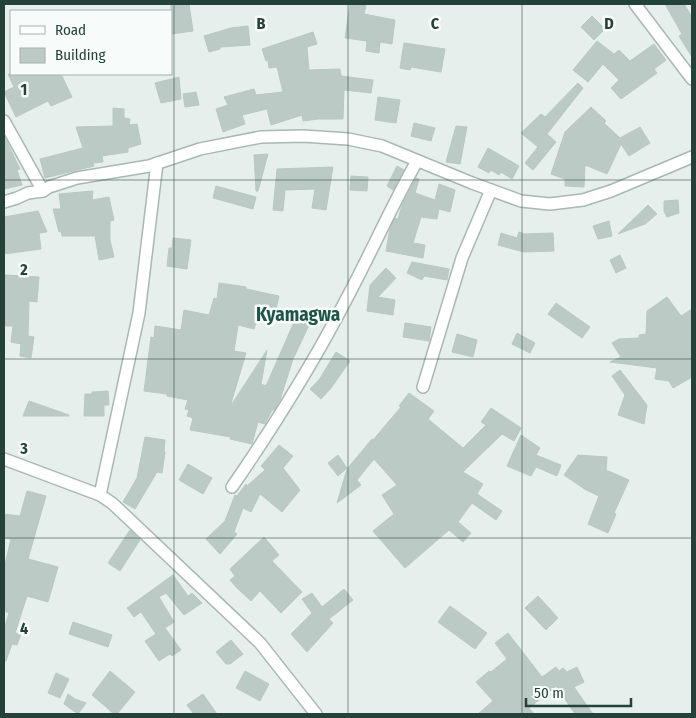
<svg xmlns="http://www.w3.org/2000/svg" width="696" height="718" font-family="'Fira Sans Condensed',sans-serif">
<rect width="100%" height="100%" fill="#e6efeb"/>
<!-- building -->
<g fill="#bbcac4" stroke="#b8c9c2">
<path d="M171,4H189L193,31L171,34Z"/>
<path d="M350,4L366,5L364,14L395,20L392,44L380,42L379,53L366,51L367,41L345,38Z"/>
<path d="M665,4H684L692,17V57L679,36L682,34Z"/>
<path d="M592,16L605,29L594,40L581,27Z"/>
<path d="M248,26L250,45L220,47V49L209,52L204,36L231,28Z"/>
<path d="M313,32L317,44L307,47L309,70L340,69L341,76L373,80L371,93L344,90L343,119H318L303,121L302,115L271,125L267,109L242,115L245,124L223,132L216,109L228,105L224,97L254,89L256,95L283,92L277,67L269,68L268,60L266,61L262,49Z"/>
<path d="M597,41L614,54L619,50L630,61L654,44L666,60L654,69L657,73L621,99L611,88L619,80L603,64L588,82L573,70Z"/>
<path d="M404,43L445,49L441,72L411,67L410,70L400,68Z"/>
<path d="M8,74H61L72,97L51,106L48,101L16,117L4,92L14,87Z"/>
<path d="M179,77L181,99L161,103L155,83Z"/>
<path d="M578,83L583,88L547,134L556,142L533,170L525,163L538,147L521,133L541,114L545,117Z"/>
<path d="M196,92L199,105L185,107L183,94Z"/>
<path d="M378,97L400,100L396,123L375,120Z"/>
<path d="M591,107L606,121L604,123L620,138L640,127L650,143L629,156L621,144L607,174L585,165L584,187L565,186V179L551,174L565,132Z"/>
<path d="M113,108L124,109V118L130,119L129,125L137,124L141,144L128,148V152L102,156L103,162L93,163L94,166L45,178L40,159L83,148L76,127L113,126Z"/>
<path d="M414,123L435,128L431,141L411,136Z"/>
<path d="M456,126L467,127L460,164L446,162Z"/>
<path d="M4,136L20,169L17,170L22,185L4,189Z"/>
<path d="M488,148L519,166L512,179L501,172L499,175L491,170L489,173L478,167Z"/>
<path d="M268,154L258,191H256L254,155Z"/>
<path d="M397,166L404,170L393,190L387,186Z"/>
<path d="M333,167L326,210L312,208L315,189L285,190L283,211L273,210L277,169Z"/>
<path d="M351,176L368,177L367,191L350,190Z"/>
<path d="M416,178L419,179L415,193L435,200L439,184L455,190L450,212L439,209L437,219L421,217L413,243L425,245L423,258L386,251L390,228L395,218L398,219L402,205Z"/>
<path d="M216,186L256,197L253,209L213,198Z"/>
<path d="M93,191L92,200L109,197L114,220L110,221V240L114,257L99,260L95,236H62L61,231L59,232L53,209H61L59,194Z"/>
<path d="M678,200L679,213L667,217L664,211V201Z"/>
<path d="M648,205L657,214L645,224L618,234Z"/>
<path d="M38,211L47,232L39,233L41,249L4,254V217Z"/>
<path d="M609,221L612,236L598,239L593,226Z"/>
<path d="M519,232L525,234L553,233L554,251L524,252L498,245L501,233L517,238Z"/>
<path d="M173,238L191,240L187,269L167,266L169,248H172Z"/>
<path d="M620,255L626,268L616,273L610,260Z"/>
<path d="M412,262L449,269L447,280L424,276L422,280L407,273Z"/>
<path d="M386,268L396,278L378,297L395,300L393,315L367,311L370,285Z"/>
<path d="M5,275L39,277L37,302L29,301L28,336L34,337L31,358L20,356L21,344L11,342L13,326H4Z"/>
<path d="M219,283L246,287V289L279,296L276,309L261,306L254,329L238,325L234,351L246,353L230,407L267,350L261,384L266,386L298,313L312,319L293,359L280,400L274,410H272L265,424L258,422L252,444L230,439L231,437L190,430L193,418L187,416L189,410L185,409L188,400L167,396V394L144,391L151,337L154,338L155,326L181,330L184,310L209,315L214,298L217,299Z"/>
<path d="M667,297L681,316L692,309V377L673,388L669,381L655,379L657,368L610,362L621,357L612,343L619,339L639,338V335L646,334L647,311Z"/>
<path d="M556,303L590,327L582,338L548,314Z"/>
<path d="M405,323L431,327L429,341L403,337Z"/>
<path d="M517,333L535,343L530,353L512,344Z"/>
<path d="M457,334L477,340L473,357L452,352Z"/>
<path d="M336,352L350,361L331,388L321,399L310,389L319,380Z"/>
<path d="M620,370L647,405L644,424L618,415L625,395L612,376Z"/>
<path d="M108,391L109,405H104V416H84L85,394H92V392Z"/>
<path d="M409,393L434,411L428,419L463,448L486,425L481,422L491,408L521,428L514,441L502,434L467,468L461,465L466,469L463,472L483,484L477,494L502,511L496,520L472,503L458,522L471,533L463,542L449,530L405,568L373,531L394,514L382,495L397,485L374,459L357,480L361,485L337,503L347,469L372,439L373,440L401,407L399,406Z"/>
<path d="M29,401L69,415V416H23Z"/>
<path d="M521,435L540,448L536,455L561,465L557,476L536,467L531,476L507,466Z"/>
<path d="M145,437L165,440L164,451L165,452L162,473L157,472L135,509L123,502L137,478Z"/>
<path d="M279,445L293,456L283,468L300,490L282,512L260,494L251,512L243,508L234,532L237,534L220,554L206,539L225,521L235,495L237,496L246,484L247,486L265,470L261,466Z"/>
<path d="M338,455L347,468L338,476L328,463Z"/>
<path d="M578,455L607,457L606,470L629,480L614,513L616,514L608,533L588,524L599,496L586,490L564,475Z"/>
<path d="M188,464L212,478L203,494L179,480Z"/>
<path d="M27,491L46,496L28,559L58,567L48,602L27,596L15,633L21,634L17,645L12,644L6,661H4V629L9,613L4,611V569L11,539L4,538V514L20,516Z"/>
<path d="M130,530L140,540L120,571L108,563Z"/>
<path d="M264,537L279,555L272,561L302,592L281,613L260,591L251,601L237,588L230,580L235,576L230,569Z"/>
<path d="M173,575L188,596L192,593L202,603L184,615L166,593L159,597L174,622L165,628L181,650L172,656L170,654L159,661L145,641L156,634L141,612L134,617L127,608Z"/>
<path d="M344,589L353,600L329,619L333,623L307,652L291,634L312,613L302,599L312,593L322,607Z"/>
<path d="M538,596L558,618L546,630L525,608Z"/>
<path d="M450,606L487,633L475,649L438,622Z"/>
<path d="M73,622L112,635L108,647L69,634Z"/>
<path d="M508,633L542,677L556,667L559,671L563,668L567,672L577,667L584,682L574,687L593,714H575L556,686L529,708L534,714H478L493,701L476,682L489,671L491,672L507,659L495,643Z"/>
<path d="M231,640L243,654L230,664H226L216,652Z"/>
<path d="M110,671L135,692L117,714H114L92,695Z"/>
<path d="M245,671L269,684L260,701L236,688Z"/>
<path d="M56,673L69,679L60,698L48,693Z"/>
<path d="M68,694L75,699L86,703L78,714L64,704Z"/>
<path d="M203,694L217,714H194L187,705Z"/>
</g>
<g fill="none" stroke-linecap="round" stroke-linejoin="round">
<defs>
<g id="street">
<path d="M635,4L692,79"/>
<path d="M4,121L43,191"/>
<path d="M4,202L17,198L28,193L43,191L49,187L77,178L149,166L200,149L261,137L303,136L348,139L382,146L472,183L521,201L550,204L583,200L611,191L692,157"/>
<path d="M423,387L462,258L491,190"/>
<path d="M4,459L100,495L112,503L260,643L316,714"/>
<path d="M232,487C274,426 314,362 348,296C372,251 392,205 417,161"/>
<path d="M100,495L139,313L157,163"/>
</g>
</defs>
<!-- street casing -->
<use href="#street" stroke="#a8b8b2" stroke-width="14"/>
<!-- street -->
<use href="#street" stroke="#fff" stroke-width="11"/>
</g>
<!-- grid -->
<path fill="none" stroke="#24423a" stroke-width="1" stroke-opacity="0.55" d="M174,4V714M348,4V714M522,4V714M4,180H692M4,359H692M4,538H692"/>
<g text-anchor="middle" stroke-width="5" stroke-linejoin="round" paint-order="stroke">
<!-- quarter labels -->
<g font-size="19" font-weight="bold" fill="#1f5548" stroke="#f7fbf9">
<text x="298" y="321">Kyamagwa</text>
</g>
</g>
<g font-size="16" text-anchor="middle" font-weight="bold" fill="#24423a" stroke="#f7fbf9" stroke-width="5" stroke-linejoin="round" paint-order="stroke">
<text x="261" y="29">B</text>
<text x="435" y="29">C</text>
<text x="609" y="29">D</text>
<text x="24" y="95">1</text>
<text x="24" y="275">2</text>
<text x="24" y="454">3</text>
<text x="24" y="634">4</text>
</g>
<!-- border -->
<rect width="696" height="718" fill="none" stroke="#24423a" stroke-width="10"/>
<!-- legend -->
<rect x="10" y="10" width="162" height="65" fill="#f7fbf9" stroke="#a3b1ad"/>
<rect x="20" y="26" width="25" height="8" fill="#ffffff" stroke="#a3b1ad"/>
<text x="55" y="35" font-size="15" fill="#24423a">Road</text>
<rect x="20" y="48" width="25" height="15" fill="#bbcac4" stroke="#a3b1ad"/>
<text x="55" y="60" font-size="15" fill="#24423a">Building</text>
<!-- scale -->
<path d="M526 698v8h105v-8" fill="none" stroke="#24423a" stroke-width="2.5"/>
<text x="534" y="698" font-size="15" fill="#24423a" stroke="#f7fbf9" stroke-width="4" paint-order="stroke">50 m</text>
</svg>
